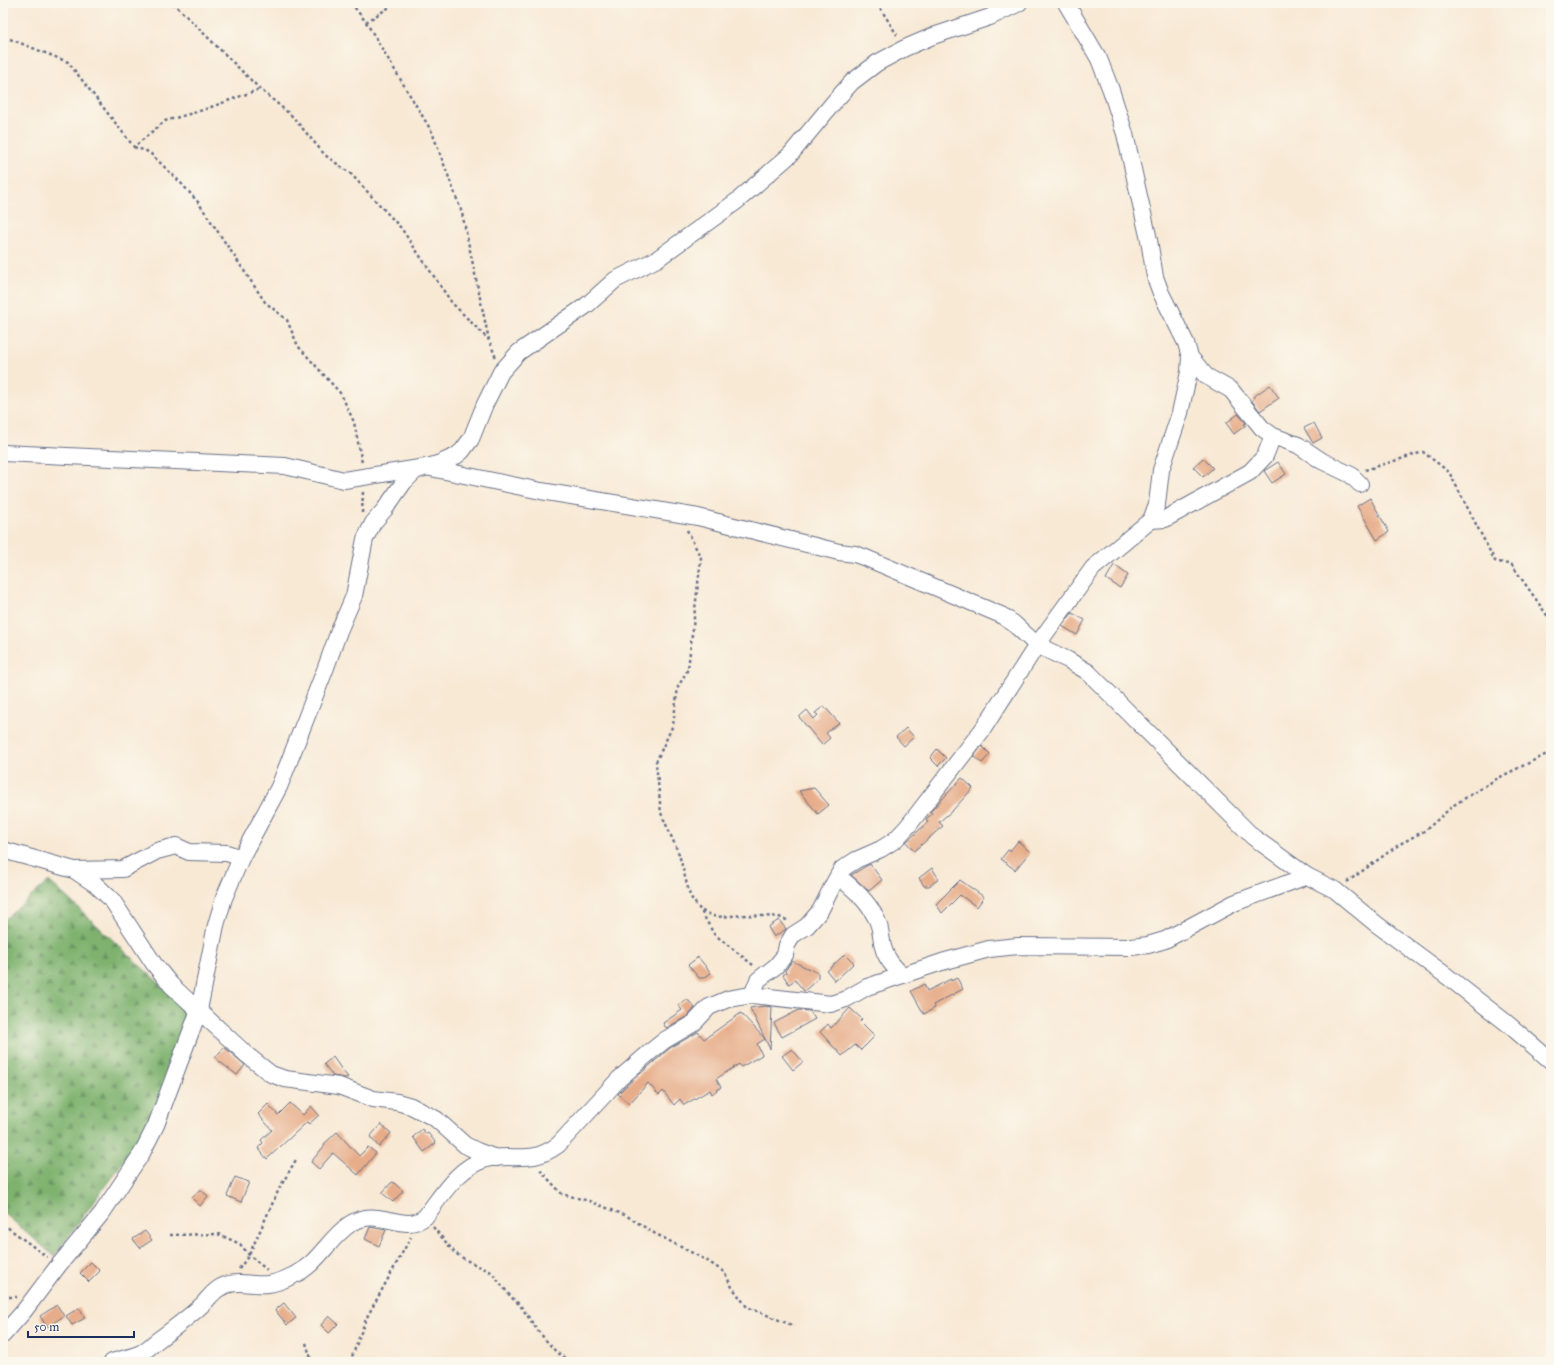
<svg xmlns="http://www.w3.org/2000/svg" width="1554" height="1365" font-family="'IM FELL Great Primer',serif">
<defs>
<pattern id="forest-firs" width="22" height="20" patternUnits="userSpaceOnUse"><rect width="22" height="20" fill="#7eb26e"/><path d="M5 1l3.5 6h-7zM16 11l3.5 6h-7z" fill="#66915e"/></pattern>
</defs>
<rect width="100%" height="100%" fill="#fbf7ec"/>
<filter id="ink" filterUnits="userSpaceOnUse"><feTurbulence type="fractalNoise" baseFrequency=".025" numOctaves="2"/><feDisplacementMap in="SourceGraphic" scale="8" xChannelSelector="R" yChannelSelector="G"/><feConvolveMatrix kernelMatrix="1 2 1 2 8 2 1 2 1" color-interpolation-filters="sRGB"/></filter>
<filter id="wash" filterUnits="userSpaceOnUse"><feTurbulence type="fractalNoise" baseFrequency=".012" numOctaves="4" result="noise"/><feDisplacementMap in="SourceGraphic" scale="16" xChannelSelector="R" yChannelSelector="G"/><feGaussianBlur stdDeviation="0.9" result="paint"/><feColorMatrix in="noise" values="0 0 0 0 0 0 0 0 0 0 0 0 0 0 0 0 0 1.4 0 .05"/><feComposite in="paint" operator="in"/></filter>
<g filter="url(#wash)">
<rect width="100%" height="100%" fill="#f8e9d5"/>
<!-- forest -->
<path fill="url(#forest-firs)" stroke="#4c7066" d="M49,881L187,1009L157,1115L54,1256L3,1212V921Z"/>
<g id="blocks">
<!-- building -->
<g fill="#e7ad8a">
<path d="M1270,385L1279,398L1260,411L1252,401L1254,398L1253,397Z"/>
<path d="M1238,414L1246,423L1244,424L1246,425L1234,434L1226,423Z"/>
<path d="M1314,423L1322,438L1313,443L1304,428Z"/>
<path d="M1203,458L1213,468L1203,477L1193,467Z"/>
<path d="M1278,462L1286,474L1272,483L1264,471Z"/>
<path d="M1370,498L1389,532L1377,540L1357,506Z"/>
<path d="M1114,565L1128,575L1120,588L1106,579Z"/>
<path d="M1072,613L1085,620L1077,635L1062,626Z"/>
<path d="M824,706L839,723L826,733L830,738L822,745L799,717L807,710L814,719L818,715L815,713Z"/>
<path d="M906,728L914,737L904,746L896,737Z"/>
<path d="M982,746L990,754L982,763L974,756Z"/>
<path d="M937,749L946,758L938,766L930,758Z"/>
<path d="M962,778L973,788L953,810L939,822L943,826L914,851L906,842L928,822L926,819L932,814L930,812Z"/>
<path d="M814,788L829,805L818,814L799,791Z"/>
<path d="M1018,841L1030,852L1015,870L1001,859L1008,850L1010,851Z"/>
<path d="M870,864L882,880L869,891L851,875Z"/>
<path d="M932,868L939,879L929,886H924L919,878Z"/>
<path d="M960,880L984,897L977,907L960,895L942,913L936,904Z"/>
<path d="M779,920L786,929L774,937L768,927Z"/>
<path d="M845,954L854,963L835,981L827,971Z"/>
<path d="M698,957L711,973L704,978H699L688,965Z"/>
<path d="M792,961L818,973V979L804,991L795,980L789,984L783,975L786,973L785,971Z"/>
<path d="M957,978L963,989L933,1005L935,1008L924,1014L911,991L924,984L927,991L951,979V981Z"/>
<path d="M687,999L695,1008L688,1016L666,1028L663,1023L682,1010L678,1005Z"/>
<path d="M765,1006L772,1007L770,1049L750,1008Z"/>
<path d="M850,1008L862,1019L860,1021L875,1036L861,1050L855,1045L842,1056L820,1032L828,1024L831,1028Z"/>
<path d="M799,1010L810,1011L815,1019L782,1037L774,1023Z"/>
<path d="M741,1013L765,1039L757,1044L762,1055L741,1067L739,1064L716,1079L721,1087L712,1094L710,1090L684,1105L680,1099L674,1105L663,1091L659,1095L648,1083L629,1104L618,1094L626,1086L670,1048L698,1032L704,1039Z"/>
<path d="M224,1047L245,1065L237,1075L215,1058Z"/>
<path d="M792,1049L803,1062L793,1070L782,1056Z"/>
<path d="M333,1057L342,1070L348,1077L345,1078L333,1076L324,1064Z"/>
<path d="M290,1103L303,1115L311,1106L319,1115L309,1124L307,1122L267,1159L258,1148L263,1143L261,1140L272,1130L258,1114L268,1104L278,1115Z"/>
<path d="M381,1124L391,1133L379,1147L370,1137Z"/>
<path d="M422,1129L426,1134L428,1133L436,1143L424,1152L413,1137Z"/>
<path d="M337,1132L359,1156L368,1147L376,1153L358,1175L333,1153L319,1169L311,1162L325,1145L324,1144Z"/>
<path d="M235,1177L249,1182L241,1202L227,1196Z"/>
<path d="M393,1182L403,1191L393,1202L382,1193L391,1183Z"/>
<path d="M200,1189L208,1196L200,1206L192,1198Z"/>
<path d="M370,1227L386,1230L379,1246L365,1239Z"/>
<path d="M145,1231L152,1240L140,1248L133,1239Z"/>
<path d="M91,1262L100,1271L89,1282L80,1273Z"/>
<path d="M284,1303L296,1318L287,1325L275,1310Z"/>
<path d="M57,1305L64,1316L47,1327L40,1316Z"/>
<path d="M79,1308L85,1318L72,1325L66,1316Z"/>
<path d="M329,1316L338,1324L329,1333L321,1325Z"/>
</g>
</g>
</g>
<g filter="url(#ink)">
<use href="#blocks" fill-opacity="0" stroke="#687088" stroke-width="1"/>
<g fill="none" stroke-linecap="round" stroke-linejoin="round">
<defs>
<g id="minor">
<path d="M1190,357L1206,376L1231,390L1262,428L1273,436L1298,445L1322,461L1351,475L1360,484"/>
<path d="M3,453L285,466L344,480L426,467L541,491L698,517L839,552L855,554L866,558L1001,615L1013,623L1037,645L1068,660L1088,672L1253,837L1307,876L1335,890L1375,923L1448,977L1508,1024L1551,1061"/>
<path d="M1151,520L1165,519L1250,472L1265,456L1273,436"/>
<path d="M3,850L74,870L123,869L157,851L176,846L189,852L227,853L241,858"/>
<path d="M74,870L95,884L112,900L154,964L171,985L247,1055L271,1074L285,1079L339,1086L373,1099L397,1102L411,1106L436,1119L465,1145L477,1151L496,1158"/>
<path d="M838,876C854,889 868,901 877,920C881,928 881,938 883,947C886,959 894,967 902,975"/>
<path d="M752,995L758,980L776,966L785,955L787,945L793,935L807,926L820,911L834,883L842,869L856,860L881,849L895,840L908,826L983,729L1037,645L1093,568L1151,520L1157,504L1161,470L1180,413L1189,372L1190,357L1186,343L1161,293L1155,277L1149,240L1125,134L1111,90L1099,59L1066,3"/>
<path d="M3,1335L24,1311L58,1266L102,1213L142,1153L156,1125L199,1010L216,925L224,898L241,858L279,787L325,670L339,631L354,596L365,539L373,523L385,509L404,482L415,471L440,463L456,456L462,451L471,439L485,404L501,372L519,352L587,305L615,280L657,259L737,201L790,155L834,102L852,82L877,63L905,48L933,36L990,17L1019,3"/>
<path d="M112,1362C121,1359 132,1357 141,1353C147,1350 153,1344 158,1340C173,1329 189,1317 203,1304C208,1299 212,1293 218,1289C234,1278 251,1286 268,1284C277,1283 286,1279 294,1275C318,1264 329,1238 350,1224C379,1205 402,1235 425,1217C442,1195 458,1167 486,1159C502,1155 520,1159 535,1156C544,1154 551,1150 558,1145L619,1079L650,1052L665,1040L694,1023L709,1007L728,999L752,995L831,1004L846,999L867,987L942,962L989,949L1018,946L1131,947L1148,945L1165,940L1234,903L1307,876"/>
</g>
</defs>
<!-- minor casing -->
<use href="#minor" stroke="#687088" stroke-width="18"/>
<!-- path -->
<g stroke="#687088" stroke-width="2.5" stroke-dasharray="3 3" stroke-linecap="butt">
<path d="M173,3L260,89L292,116L325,155L351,174L401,228L452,303L489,340"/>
<path d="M351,3L366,22L432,132L462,213L489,340L496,358"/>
<path d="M877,3L897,35"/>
<path d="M366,22L396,3"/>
<path d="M10,39L68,62L134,147L165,121L203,110L260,89"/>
<path d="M134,147L149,152L180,182L198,202L265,302L287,320L298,346L341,394L354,422L362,463"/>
<path d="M1365,470L1423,452L1449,472L1495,561L1512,565L1551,621"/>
<path d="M362,513L363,492"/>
<path d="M687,530L701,558L688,669L678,687L673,725L656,762L661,813L679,854L690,896L701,911L714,934L753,965"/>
<path d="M1347,882L1400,844L1426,830L1454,805L1498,778L1551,752"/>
<path d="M702,911L716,917L746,915L779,917L789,921"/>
<path d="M540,1170L562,1194L589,1201L627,1216L654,1233L706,1260L724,1272L732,1287L747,1307L794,1326"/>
<path d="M3,1224L47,1257"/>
<path d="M433,1227L455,1253L466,1260L491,1272L511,1297L520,1305L538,1331L557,1353L565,1358L567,1362"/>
<path d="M170,1235L218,1234L240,1244L249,1255L267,1270"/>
<path d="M239,1269L249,1255L279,1189L297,1158"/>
<path d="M3,1297H17"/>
<path d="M306,1343L312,1362"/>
<path d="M350,1362L366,1319L411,1237"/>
</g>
<!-- minor -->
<use href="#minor" stroke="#fff" stroke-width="16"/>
</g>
</g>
<!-- margin -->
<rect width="1554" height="1365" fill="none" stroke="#fbf7ec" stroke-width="16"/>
<!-- scale -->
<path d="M28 1331v6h106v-6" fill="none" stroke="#1b2f5e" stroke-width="2"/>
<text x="34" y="1331" font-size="12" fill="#1b2f5e" stroke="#fbf7ec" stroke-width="3" paint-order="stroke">50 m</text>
</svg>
